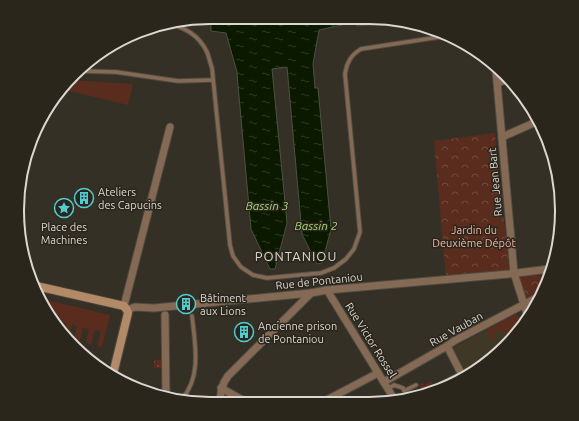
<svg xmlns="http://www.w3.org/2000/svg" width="579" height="421" font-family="Ubuntu,sans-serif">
<defs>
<pattern id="park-crowns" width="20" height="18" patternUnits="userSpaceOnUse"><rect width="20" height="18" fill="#5a2c1e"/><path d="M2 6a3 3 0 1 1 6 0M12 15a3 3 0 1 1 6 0" fill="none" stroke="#714a3e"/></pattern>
<pattern id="garden-dots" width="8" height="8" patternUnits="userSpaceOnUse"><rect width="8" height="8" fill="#5a2c1e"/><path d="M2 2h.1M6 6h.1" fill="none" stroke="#714a3e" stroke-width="1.8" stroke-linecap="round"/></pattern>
<pattern id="water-ripples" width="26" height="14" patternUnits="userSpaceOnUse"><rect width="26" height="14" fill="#0a1900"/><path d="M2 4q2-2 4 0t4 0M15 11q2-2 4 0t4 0" fill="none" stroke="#2d3a24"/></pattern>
</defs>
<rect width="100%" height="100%" fill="#353026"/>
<!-- built -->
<path fill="#403827" d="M516,315L519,316L521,318L523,322L486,364L468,375L453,348L512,316Z"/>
<!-- grass -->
<g fill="#5a2c1e">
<path d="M69,80L133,84L128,105L61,89L65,83Z"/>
<path d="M39,298L110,315L102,347L97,346L101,332L95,330L91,345L86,343L89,329L83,328L80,341L74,340L77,326L72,324L69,338L64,334L66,323L60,321L58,329L54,323V320L52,319Z"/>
<path d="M516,315C520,316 521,318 523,322L510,337L500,329L493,333L495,340L493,341L487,330L512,316Z"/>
<path d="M431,381L433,386L422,392L419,385L423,383L424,385Z"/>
</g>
<!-- park -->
<g fill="url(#park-crowns)">
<path d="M495,133L509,270L446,276L434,141Z"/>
<path d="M539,273L540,277L547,276L542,290L532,296L527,297L525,296L518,276Z"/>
</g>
<!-- garden -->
<rect fill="url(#garden-dots)" x="154" y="360" width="8" height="8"/>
<!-- water -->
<path fill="url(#water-ripples)" stroke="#49523f" d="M211,17L392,23L357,26L355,22L319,30L313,64L315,88H318L331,229L322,263L317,264L302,234L287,67L272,69L287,223L275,269H270L251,229L238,85L237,72L226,33L211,31Z"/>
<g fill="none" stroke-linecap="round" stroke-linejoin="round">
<defs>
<g id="lane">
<path d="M164,23C183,26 199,35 207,52C209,57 210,63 212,68L230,245L233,256L241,267L253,275L267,278L321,273L334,268L346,259L354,249L360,232L345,74C347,62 351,55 361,49L446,36"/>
<path d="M79,71L116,72L178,81L213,80"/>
<path d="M388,389L394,385L403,388L404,391L416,385"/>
<path d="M182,399C202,376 195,344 192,316"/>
</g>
<g id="street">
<path d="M498,70L496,71L514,273L528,317"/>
<path d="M498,83L507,79"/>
<path d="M502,137L536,122"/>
<path d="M327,290L396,402"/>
<path d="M124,306L170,127"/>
<path d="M127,310L135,307L154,308L311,293L327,290L509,274L549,269"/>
<path d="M165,315L166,395"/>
<path d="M384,382L447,346L454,341L540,296"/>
<path d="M221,388L248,403"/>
<path d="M426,394L462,375L447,346"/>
<path d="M220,403C221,392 221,385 228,376L311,293"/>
<path d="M321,403L378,373"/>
</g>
<path id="secondary" d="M32,285L124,306L127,310L128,313L113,374"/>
</defs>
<!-- lane casing -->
<use href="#lane" stroke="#504b41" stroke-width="5.5"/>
<!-- street casing -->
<use href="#street" stroke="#504b41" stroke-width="9"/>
<!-- secondary casing -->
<use href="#secondary" stroke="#504b41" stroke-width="10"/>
<!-- lane -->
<use href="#lane" stroke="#846a54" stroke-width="3.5"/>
<!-- street -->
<use href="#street" stroke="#846a54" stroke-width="7"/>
<!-- secondary -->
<use href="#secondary" stroke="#b38a67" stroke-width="8"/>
</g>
<!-- icons -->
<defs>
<symbol id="building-ring" viewBox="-11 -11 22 22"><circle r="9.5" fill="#2b261c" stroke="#51ccd2" stroke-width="1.5"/><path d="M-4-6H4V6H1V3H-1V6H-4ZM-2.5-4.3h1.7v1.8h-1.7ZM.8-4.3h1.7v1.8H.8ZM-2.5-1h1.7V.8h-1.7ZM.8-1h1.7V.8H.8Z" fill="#51ccd2"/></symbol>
<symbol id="sight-ring" viewBox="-11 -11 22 22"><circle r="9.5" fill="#2b261c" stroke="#51ccd2" stroke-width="1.5"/><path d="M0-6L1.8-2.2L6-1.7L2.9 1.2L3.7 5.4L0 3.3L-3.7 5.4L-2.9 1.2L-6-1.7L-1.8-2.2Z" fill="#51ccd2"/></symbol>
</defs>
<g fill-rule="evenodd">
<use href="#building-ring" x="73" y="187" width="22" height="22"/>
<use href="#sight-ring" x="53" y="197" width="22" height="22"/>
<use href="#building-ring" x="175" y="293" width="22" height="22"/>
<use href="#building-ring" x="233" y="321" width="22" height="22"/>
</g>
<g text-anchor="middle" stroke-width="3" stroke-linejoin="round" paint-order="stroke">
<!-- street labels -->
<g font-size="11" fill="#dbd7d1" stroke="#2b261c">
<text transform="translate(495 182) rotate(-95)" y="4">Rue Jean Bart</text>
<text transform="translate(319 281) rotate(-6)" y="4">Rue de Pontaniou</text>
<text transform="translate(456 329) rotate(-29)" y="4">Rue Vauban</text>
<text transform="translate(371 340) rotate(58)" y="4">Rue Victor Rossel</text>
</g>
<!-- poi labels -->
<g font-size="11" fill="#dbd7d1" stroke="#2b261c" text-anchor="start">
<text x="98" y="196">Ateliers<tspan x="98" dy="13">des Capucins</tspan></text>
<text x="64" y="231" text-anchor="middle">Place des<tspan x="64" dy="13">Machines</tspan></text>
<text x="200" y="302">Bâtiment<tspan x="200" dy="13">aux Lions</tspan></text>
<text x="258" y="330">Ancienne prison<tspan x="258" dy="13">de Pontaniou</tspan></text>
</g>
<!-- park labels -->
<g font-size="11" fill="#f3b4a0" stroke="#2b261c">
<text x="474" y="234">Jardin du<tspan x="474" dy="13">Deuxième Dépôt</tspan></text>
</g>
<!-- water labels -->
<g font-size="12" font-style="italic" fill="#a6d577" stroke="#2b261c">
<text x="267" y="210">Bassin 3</text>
<text x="316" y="230">Bassin 2</text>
</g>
<!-- quarter labels -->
<g font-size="13" letter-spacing="1" fill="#dbd7d1" stroke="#2b261c">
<text x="296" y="261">PONTANIOU</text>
</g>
</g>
<!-- crop -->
<path d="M0 0H579V421H0ZM210 24H369A186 186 0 0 1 555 210V211A186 186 0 0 1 369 397H210A186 186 0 0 1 24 211V210A186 186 0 0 1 210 24Z" fill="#2b261c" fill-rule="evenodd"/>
<path fill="none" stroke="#dbd7d1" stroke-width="2" d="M210 24H369A186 186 0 0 1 555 210V211A186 186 0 0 1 369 397H210A186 186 0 0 1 24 211V210A186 186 0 0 1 210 24Z"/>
</svg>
